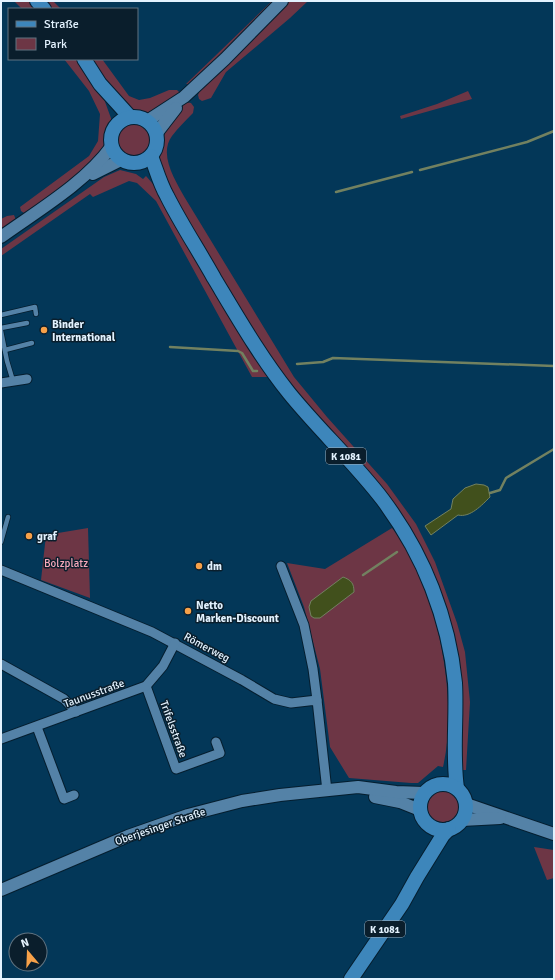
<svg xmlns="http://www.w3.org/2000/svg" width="555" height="980" font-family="Signika,sans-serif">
<rect width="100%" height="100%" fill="#033758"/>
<!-- green -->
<g fill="#6d3645">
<path d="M14,1H31L39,9H22Z"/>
<path d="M43,1H53L61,9H51Z"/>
<path d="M272,1H278L193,84H186Z"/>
<path d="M288,1H308L290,18L226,72L211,98L202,101L199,99L198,95L200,90Z"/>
<path d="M64,59H78L104,99L112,121C108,132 108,144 103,155L28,213H24L21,211L20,207L89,156L98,141L100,114L89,91Z"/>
<path d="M92,59H102L129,96L139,100L150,98L169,90H177L179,92V96C170,102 154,115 144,114C125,114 101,73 92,59Z"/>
<path d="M468,91L472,99L401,119L400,116L437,104Z"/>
<path d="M186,102L191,103L194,107L193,113C186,120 178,128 172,136C158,155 176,181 185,198L294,377L327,417L387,484L416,524L435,562L457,623L465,652L470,702L466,770H460L462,699L432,573L304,403L257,338L232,294L182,212L157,163L161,137L177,111Z"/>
<circle cx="133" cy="140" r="19"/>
<path d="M120,170L136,174L143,179L146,176L153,184L270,377H252L156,201L137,183L129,181L93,197L90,194L1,256V249L104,177Z"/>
<path d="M14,215L16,220L1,233V219L7,216Z"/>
<path d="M88,528L90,598L41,580L46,535Z"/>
<path d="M392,528C398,536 405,544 409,553C440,610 458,703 443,767L438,766L418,783H411L349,778L330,747L320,669L304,607L287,563L325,569Z"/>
<circle cx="444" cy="807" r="19"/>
<path d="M534,847L554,850V878L547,880Z"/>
</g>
<!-- water -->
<g fill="#41501c" stroke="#728160">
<path d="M476,484L484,485L488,487L490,497C482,505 470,518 458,515L431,535L425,526L451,509L453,499L465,488Z"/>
<path d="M343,577C351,580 354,583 354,592L320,618H314L311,616L309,607L311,601Z"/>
</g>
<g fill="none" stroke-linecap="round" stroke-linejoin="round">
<!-- stream -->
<g stroke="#728160" stroke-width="2.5">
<path d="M420,170L527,142L554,131"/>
<path d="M336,192L412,172"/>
<path d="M170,347L238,351L242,353L253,371H257"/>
<path d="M297,364L323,362L333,358L554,366"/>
<path d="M490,493L500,490L506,478L554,449"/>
<path d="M363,575L397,552"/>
</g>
<defs>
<g id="lane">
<path d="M1,315L35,307L36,314"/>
<path d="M1,328L27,323"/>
<path d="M1,331L7,361L13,381"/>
<path d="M5,350L32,343"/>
<path d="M1,542L8,517"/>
</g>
<g id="street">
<path d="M1,383L27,379"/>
<path d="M281,566L304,625L313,669L317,700"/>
<path d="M1,570L152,632L242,680L274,699L291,703L317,700L327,791"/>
<path d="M1,664L64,699L76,712"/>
<path d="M146,686L176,769L220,753L216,742"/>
<path d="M37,727L64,799L74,795"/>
<path d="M1,739L146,686L163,666L175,643"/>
</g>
<g id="secondary">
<path d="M147,121L184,97L225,59L282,1"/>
<path d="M156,134L176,108"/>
<path d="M93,174L121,160"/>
<path d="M1,237C37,211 85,183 111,147"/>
<path d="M375,797L400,802L420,810"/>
<path d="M466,804L554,834"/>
<path d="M462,820L500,818"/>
<path d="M1,890L128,836L188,815L242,801L280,795L358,787L396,792L424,793"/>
</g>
<g id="primary">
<path d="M37,1L44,9"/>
<path d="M84,59L100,84L130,117"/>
<circle cx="134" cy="140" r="23"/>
<path d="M151,156C156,169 160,184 167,196C181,224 199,251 214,278C238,318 261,358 289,393C319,430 354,462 383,500C403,527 420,557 432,588C444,619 452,651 455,683C457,718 452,753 457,788"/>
<circle cx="443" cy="807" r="23"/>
<path d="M351,979L402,904L417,877L443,835L449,829"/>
</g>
</defs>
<!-- lane casing -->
<use href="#lane" stroke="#051e2f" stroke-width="6"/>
<!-- street casing -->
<use href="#street" stroke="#051e2f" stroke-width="11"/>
<!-- secondary casing -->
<use href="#secondary" stroke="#051e2f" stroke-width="14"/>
<!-- primary casing -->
<use href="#primary" stroke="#051e2f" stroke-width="16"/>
<!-- lane -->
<use href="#lane" stroke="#5482a7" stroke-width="4.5"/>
<!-- street -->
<use href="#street" stroke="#5482a7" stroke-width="9"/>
<!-- secondary -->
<use href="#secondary" stroke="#5482a7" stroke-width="12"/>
<!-- primary -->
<use href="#primary" stroke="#3d86bb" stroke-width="14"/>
</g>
<!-- markers -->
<g fill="#f7a149" stroke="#0a1e2c" stroke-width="1.5">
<circle cx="44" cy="330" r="4"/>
<circle cx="29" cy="536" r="4"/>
<circle cx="199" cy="566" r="4"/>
<circle cx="188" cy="611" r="4"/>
</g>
<g text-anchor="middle" stroke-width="3" stroke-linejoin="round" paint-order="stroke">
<!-- shield labels -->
<g fill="#0a1e2c" stroke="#a2b2bf" stroke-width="1">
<rect x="326" y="448" width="40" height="16" rx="3"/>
<rect x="365" y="921" width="40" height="16" rx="3"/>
</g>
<g font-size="10" font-weight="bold" fill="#e3f2fe">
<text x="346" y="460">K 1081</text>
<text x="385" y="933">K 1081</text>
</g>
<!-- poi labels -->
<g font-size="11" font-weight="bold" fill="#e3f2fe" stroke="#0a1e2c" text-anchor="start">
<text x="52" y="328">Binder<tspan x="52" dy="13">International</tspan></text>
<text x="37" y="540">graf</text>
<text x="207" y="570">dm</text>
<text x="196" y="609">Netto<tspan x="196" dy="13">Marken-Discount</tspan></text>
</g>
<!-- park labels -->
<g font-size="11" fill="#f6a8bb" stroke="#0a1e2c">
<text x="66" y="567">Bolzplatz</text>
</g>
<!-- street labels -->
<g font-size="11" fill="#e3f2fe" stroke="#0a1e2c">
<text transform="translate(207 647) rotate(28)" y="4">Römerweg</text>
<text transform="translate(94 693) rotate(-20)" y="4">Taunusstraße</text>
<text transform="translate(174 729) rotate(70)" y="4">Trifelsstraße</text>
<text transform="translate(160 826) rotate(-19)" y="4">Oberjesinger Straße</text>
</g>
</g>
<!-- border -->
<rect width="555" height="980" fill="none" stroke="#e3f2fe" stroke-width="4"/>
<!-- legend -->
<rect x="8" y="8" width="130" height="52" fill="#0a1e2c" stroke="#617380"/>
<rect x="16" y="21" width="20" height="6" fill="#3d86bb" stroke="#617380"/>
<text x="44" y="28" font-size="12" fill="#e3f2fe">Straße</text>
<rect x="16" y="38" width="20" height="12" fill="#6d3645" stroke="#617380"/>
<text x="44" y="48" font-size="12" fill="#e3f2fe">Park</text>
<!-- north arrow -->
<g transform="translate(28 952) rotate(341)"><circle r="19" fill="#0a1e2c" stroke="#617380"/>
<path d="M0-3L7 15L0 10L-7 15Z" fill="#f7a149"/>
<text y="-6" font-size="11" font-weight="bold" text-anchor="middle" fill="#e3f2fe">N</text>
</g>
</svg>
